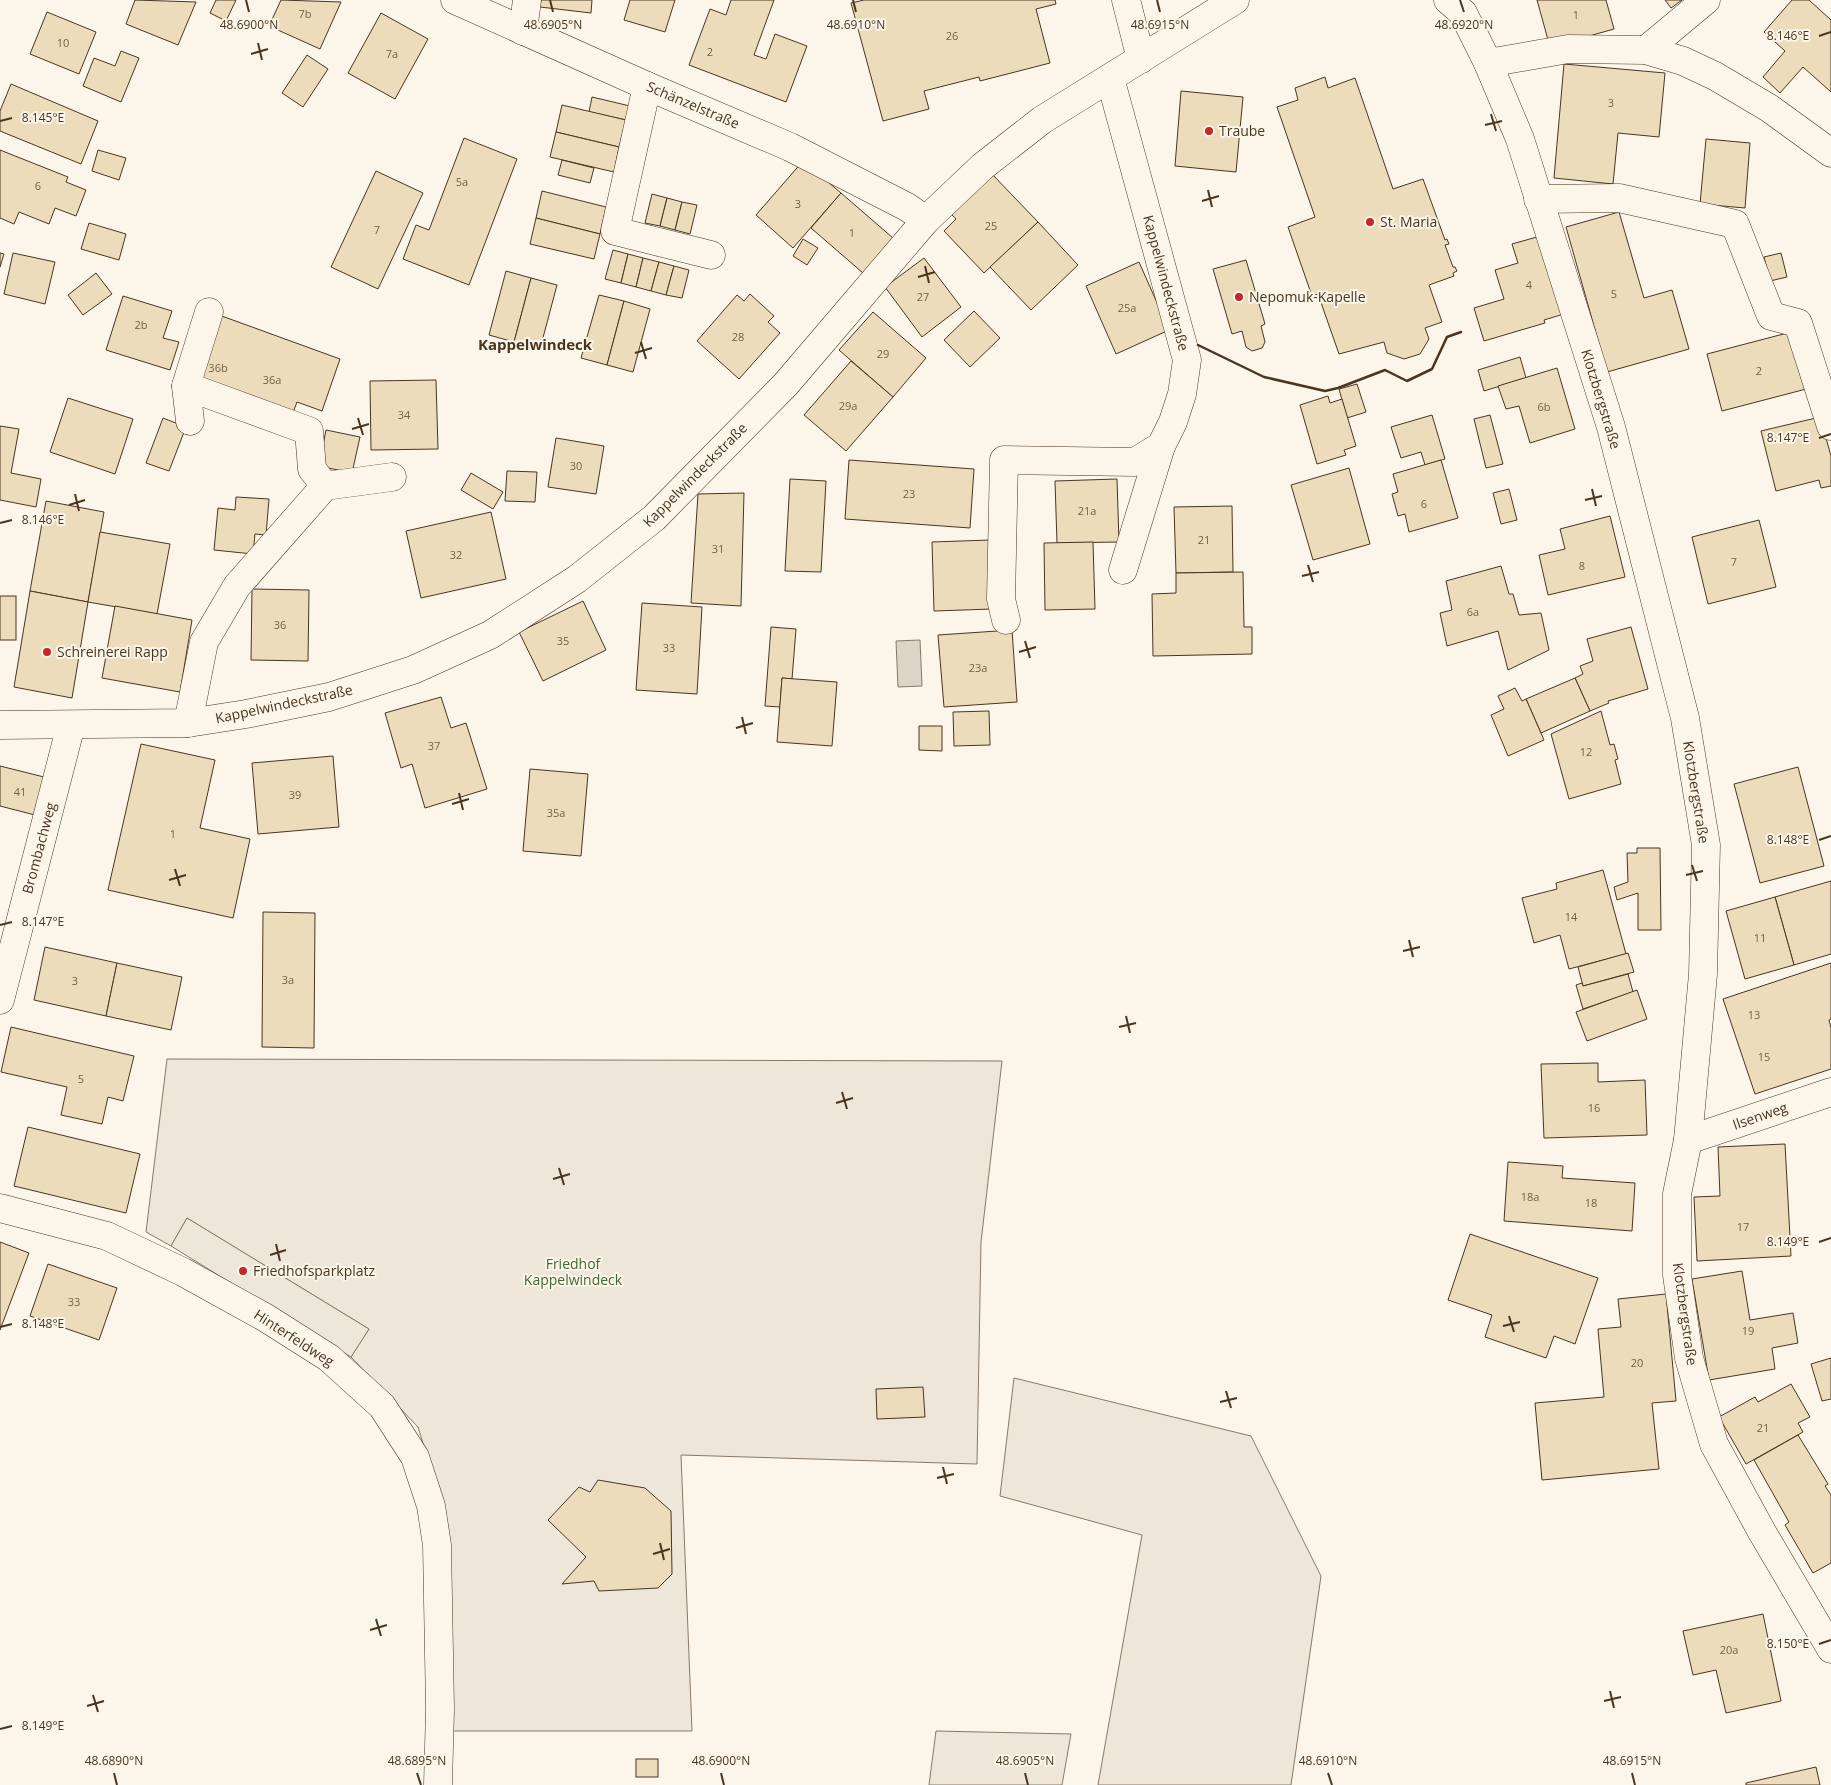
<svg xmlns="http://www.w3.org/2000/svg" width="1831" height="1785" font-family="'Open Sans',sans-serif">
<rect width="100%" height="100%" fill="#fbf6e9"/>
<!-- green -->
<g fill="#ede6d9" stroke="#887966">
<path d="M167,1059L1002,1061L981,1242L977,1464L681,1455L692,1731H452L443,1508L418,1427L351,1357L369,1329L187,1218L171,1246L146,1232Z"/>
<path d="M1014,1378L1251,1436L1321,1576L1291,1785H1098L1142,1535L1000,1496Z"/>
<path d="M936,1731L1071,1734L1062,1785H929Z"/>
</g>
<!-- parking -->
<path fill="#ede7d9" stroke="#887966" d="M187,1218L369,1329L351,1357L171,1246Z"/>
<!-- water -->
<path fill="#dcd4c6" stroke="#887966" d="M920,640L922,686L898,687L896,641Z"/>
<!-- building -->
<g fill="#ecdcbc" stroke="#4a3520">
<path d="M135,0L196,2L178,45L126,24Z"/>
<path d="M216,0H236L226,21L210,13Z"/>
<path d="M281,0L341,2L320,49L269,26Z"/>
<path d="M541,0H592L591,13L540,7Z"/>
<path d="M630,0H675L665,32L624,20Z"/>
<path d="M731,0H774L754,55L766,59L775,34L807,46L786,102L689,65L710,9L726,15Z"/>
<path d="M864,0H1055L1056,4L1036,9L1050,63L980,81L979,77L924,91L929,109L883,121L851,3Z"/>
<path d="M1537,0H1606L1614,29L1550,47Z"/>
<path d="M1665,0H1682L1671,8Z"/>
<path d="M1792,0H1809L1831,20V92L1803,67L1780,93L1763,77L1785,51L1764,32Z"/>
<path d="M47,12L96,32L79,74L30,54Z"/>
<path d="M381,13L428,39L395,99L348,73Z"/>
<path d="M121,51L139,58L121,102L83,86L94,58L115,66Z"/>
<path d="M307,55L328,69L303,107L282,93Z"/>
<path d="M1564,64L1665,73L1659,137L1618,133L1613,184L1554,178Z"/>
<path d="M1325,77L1328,88L1355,78L1393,189L1423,179L1445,240L1447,239L1449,244L1445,245L1453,267H1455L1457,271L1453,273L1454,276L1429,285L1442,322L1425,328L1429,339L1420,354L1404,359L1387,353L1384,342L1339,354L1318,294L1312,296L1288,227L1315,217L1277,107L1298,100L1295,88Z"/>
<path d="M11,84L98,121L81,164L0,131V111Z"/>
<path d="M1181,91L1243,97L1236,172L1175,166Z"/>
<path d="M592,97L630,106L626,120L589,112Z"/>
<path d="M562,105L626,120L619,147L556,132Z"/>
<path d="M556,132L619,147L614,172L550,157Z"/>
<path d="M464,138L517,159L469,285L403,259L416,225L429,230Z"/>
<path d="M1706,139L1750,143L1745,208L1700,204Z"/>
<path d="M0,150L68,177L66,182L86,190L76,216L55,208L49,224L19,212L14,224L0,218Z"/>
<path d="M98,150L126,158L119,180L92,171Z"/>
<path d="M562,160L594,168L590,183L558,175Z"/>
<path d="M803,161L841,193L793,248L756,215Z"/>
<path d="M376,171L423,193L378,289L331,267Z"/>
<path d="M990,172L1038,222L984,273L944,231L956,219L949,212Z"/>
<path d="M542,191L606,207L600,234L536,218Z"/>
<path d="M841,193L893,238L863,273L811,228Z"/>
<path d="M652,194L667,198L660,226L645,223Z"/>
<path d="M667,198L682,202L675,230L660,226Z"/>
<path d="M682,202L697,205L690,234L675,230Z"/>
<path d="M1619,212L1644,298L1672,290L1689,349L1607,372L1566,227Z"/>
<path d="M536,218L600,234L594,259L530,244Z"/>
<path d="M1038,222L1078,265L1031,310L990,267Z"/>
<path d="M89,223L126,234L119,260L81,249Z"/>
<path d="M1544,235L1567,313L1544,320L1545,323L1484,341L1474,308L1504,299L1495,270L1518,263L1512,244Z"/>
<path d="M803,239L818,248L807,265L793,256Z"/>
<path d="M613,250L628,254L621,283L605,279Z"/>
<path d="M0,253L4,254L0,267Z"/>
<path d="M13,253L55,262L45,304L4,294Z"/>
<path d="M1781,253L1787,277L1770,281L1764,257Z"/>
<path d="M628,254L643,258L636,287L621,283Z"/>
<path d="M643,258L659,262L651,291L636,287Z"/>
<path d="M924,258L961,307L922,337L885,287Z"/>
<path d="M1246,260L1265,324L1261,326L1265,342L1262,348L1252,351L1246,347L1242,331L1232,334L1213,269Z"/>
<path d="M659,262L674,266L666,295L651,291Z"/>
<path d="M1139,262L1169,330L1116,354L1086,286Z"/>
<path d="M674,266L689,270L682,298L666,295Z"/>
<path d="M506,271L531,278L514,342L489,335Z"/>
<path d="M96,273L112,294L83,315L68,295Z"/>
<path d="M531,278L557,285L540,349L514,342Z"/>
<path d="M750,294L774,316L768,322L780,333L739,379L697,341L737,295L744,301Z"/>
<path d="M599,295L624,301L607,365L581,358Z"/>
<path d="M123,296L172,311L163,338L179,342L170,370L106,350Z"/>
<path d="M624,301L650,309L633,372L607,365Z"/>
<path d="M974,311L1000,338L970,367L944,340Z"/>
<path d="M873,312L926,358L893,397L839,350Z"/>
<path d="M219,315L340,359L322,411L297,402L291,418L194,383Z"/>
<path d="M1795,331L1810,388L1722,411L1707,354Z"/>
<path d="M1520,357L1526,378L1484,391L1478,370Z"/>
<path d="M851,361L893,397L846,451L804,415Z"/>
<path d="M1557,368L1575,429L1530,443L1519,406L1506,409L1498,386Z"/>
<path d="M436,380L438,449L371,450L370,381Z"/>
<path d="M1357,384L1366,412L1347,418L1339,389Z"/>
<path d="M1328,396L1330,403L1342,399L1356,446L1344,450L1346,455L1317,464L1300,405Z"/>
<path d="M68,398L133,419L115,474L50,452Z"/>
<path d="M1432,415L1445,459L1425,465L1421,452L1401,458L1391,427Z"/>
<path d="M1490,415L1503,464L1486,468L1474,419Z"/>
<path d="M1820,417L1831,456V486L1821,488L1819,480L1776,491L1761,431Z"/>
<path d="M163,418L186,427L169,471L146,463Z"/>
<path d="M0,426L19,429L11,473L41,479L36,507L0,500Z"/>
<path d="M326,430L360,437L352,473L319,466Z"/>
<path d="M556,438L604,446L596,494L548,487Z"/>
<path d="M849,460L974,469L970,528L845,519Z"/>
<path d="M1441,460L1458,518L1409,532L1405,514L1398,516L1392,494L1398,492L1393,474Z"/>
<path d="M1349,468L1370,544L1313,560L1291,485Z"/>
<path d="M507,471L537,472L535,502L505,501Z"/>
<path d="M471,473L503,492L493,509L461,490Z"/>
<path d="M790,479L826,481L821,572L785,571Z"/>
<path d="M1117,479L1119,542L1057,543L1055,481Z"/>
<path d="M1509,489L1517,520L1501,524L1493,493Z"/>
<path d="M744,493L741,606L691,603L698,494Z"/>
<path d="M236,497L269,499L266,535L255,534L253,554L214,550L218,508L235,510Z"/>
<path d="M46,501L104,512L88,602L30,591Z"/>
<path d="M1232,506L1233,572L1176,573L1174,507Z"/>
<path d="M491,512L506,579L421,598L406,531Z"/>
<path d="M1610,516L1625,577L1548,595L1539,555L1565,549L1560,529Z"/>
<path d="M1759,520L1776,587L1708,604L1692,537Z"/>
<path d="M100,532L170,544L157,614L88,602Z"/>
<path d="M990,540L992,609L934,611L932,542Z"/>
<path d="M1093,542L1095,609L1045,610L1044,543Z"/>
<path d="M1501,566L1509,594H1513L1519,615L1541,613L1549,650L1508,670L1498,631L1447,646L1440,613L1452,610L1446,581Z"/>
<path d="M1243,572L1244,627H1252V654L1153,656L1152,594L1176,593V573Z"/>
<path d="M252,589L309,590L308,661L251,660Z"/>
<path d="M30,591L88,602L72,698L14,687Z"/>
<rect x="0" y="596" width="16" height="44"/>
<path d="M583,601L606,650L543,681L519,632Z"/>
<path d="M642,603L702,607L697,694L636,690Z"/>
<path d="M115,606L192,620L180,692L102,678Z"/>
<path d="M771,627L796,629L792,679L782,678L780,707L765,706Z"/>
<path d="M1631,627L1648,689L1608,701L1609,703L1590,711L1575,678L1583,674L1580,666L1593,661L1587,639Z"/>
<path d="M1012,630L1017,702L944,707L938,635Z"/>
<path d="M782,678L837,682L832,746L777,742Z"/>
<path d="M1575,678L1590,711L1541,733L1526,699Z"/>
<path d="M1515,688L1522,701L1526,699L1544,740L1508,756L1491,715L1504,709L1498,696Z"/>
<path d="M441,697L451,728L466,723L487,789L425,808L412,764L401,768L385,713Z"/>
<path d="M989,711L990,745L954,746L953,712Z"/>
<path d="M1601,711L1610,745L1614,744L1618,759L1615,760L1621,784L1569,799L1551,734Z"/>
<path d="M919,726H942V751L919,750Z"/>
<path d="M141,744L215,760L200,828L250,839L233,918L108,890Z"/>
<path d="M333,756L339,827L258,834L252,763Z"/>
<path d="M0,766L44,777L35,815L0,806Z"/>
<path d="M1798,767L1824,866L1760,883L1734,784Z"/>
<path d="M530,769L588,774L581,856L523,851Z"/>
<path d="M1637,848H1660L1661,930H1638V893L1617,900L1614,887L1628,882L1627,853H1637Z"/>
<path d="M1603,870L1626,954L1569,969L1560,935L1534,943L1522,898L1557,889L1556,883Z"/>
<path d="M1831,881V954L1794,965L1775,897Z"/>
<path d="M1775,897L1794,965L1745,979L1726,911Z"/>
<path d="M263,912L315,913L314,1048L262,1047Z"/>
<path d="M45,947L117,963L106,1016L34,1000Z"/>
<path d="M1628,953L1634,972L1583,986L1578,967Z"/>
<path d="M117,963L182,977L171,1030L106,1016Z"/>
<path d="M1831,963V1019L1829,1020L1831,1028V1069L1755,1094L1723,999Z"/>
<path d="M1628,974L1633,992L1583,1009L1576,985L1582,983L1583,986Z"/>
<path d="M1637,990L1647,1019L1587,1041L1576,1012Z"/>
<path d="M11,1027L134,1056L123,1101L108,1097L102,1124L61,1115L67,1087L1,1072Z"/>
<path d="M1598,1063V1082L1645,1080L1647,1135L1544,1138L1541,1064Z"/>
<path d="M28,1127L140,1154L126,1213L14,1186Z"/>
<path d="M1785,1144L1791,1256L1697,1261L1694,1197L1720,1196L1718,1147Z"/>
<path d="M1508,1162L1563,1166L1562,1178L1635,1183L1632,1231L1504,1221Z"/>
<path d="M1470,1234L1598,1278L1575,1344L1554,1336L1546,1358L1485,1337L1492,1315L1448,1300Z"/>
<path d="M0,1242L29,1253L0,1330Z"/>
<path d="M48,1264L117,1288L99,1340L30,1316Z"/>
<path d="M1742,1271L1750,1320L1793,1313L1798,1343L1772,1348L1775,1369L1709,1380L1692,1279Z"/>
<path d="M1666,1294L1676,1401L1652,1403L1659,1469L1542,1480L1535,1403L1604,1397L1598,1329L1621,1327L1618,1299Z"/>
<path d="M1831,1358V1399L1822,1401L1811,1364Z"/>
<path d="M1791,1384L1810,1417L1798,1423L1803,1432L1746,1464L1719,1417L1755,1397L1758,1402Z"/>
<path d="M923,1387L925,1417L877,1419L876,1389Z"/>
<path d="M1798,1435L1828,1484L1825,1486L1831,1495V1563L1813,1573L1785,1525L1789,1522L1754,1460Z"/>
<path d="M598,1480L645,1488L671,1511L672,1574L658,1588L599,1591L594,1581L562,1584L586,1557L548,1520L579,1487L590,1492Z"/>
<path d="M1763,1614L1781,1701L1726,1713L1716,1670L1693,1675L1683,1631Z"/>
<rect x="636" y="1759" width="22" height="18"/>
<path d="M1816,1767L1820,1785H1746V1783Z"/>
</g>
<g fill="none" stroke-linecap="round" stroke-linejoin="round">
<defs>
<g id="minor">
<path d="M455,0L647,86L790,147L907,207L926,220"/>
<path d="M1126,0L1141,59"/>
<path d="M1448,0L1463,13L1488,63L1520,139L1611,427L1685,718L1706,845L1703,974L1688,1140L1677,1194V1275L1689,1358L1714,1444L1762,1532L1831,1649"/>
<path d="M523,31L527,0"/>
<path d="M1646,50L1706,0"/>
<path d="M1488,63L1568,49L1646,50L1683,61L1715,76L1769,108L1831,153"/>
<path d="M647,86L615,231L711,255"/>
<path d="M1538,199L1619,198L1735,224L1771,316L1798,323L1831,426"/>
<path d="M186,386L209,312"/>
<path d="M190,421L186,386L309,431L312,469L325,486"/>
<path d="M1123,570L1161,446"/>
<path d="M1006,620L1001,599L1004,460L1135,462L1161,446L1173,422L1182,394L1187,360L1110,78"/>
<path d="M188,723L204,642L237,586L325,486L392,477"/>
<path d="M0,725L188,723L246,714L329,697L413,670L490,635L577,579L654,518L786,384L926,220L983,166L1042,120L1235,0"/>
<path d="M0,1000L71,725"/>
<path d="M1688,1140L1831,1092"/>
<path d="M0,1208L107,1236L183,1272L266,1318L329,1358L382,1406L415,1457L431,1506L437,1545L440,1709L438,1785"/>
</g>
</defs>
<!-- minor casing -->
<use href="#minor" stroke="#4a3520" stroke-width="29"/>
<!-- minor -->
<use href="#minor" stroke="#fbf6e9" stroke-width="28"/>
<!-- wall -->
<path stroke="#4a3520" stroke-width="2.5" d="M1198,345L1264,377L1325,391L1338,388L1385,370L1407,381L1432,369L1447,337L1461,332"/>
</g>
<!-- ticks -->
<path fill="none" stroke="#4a3520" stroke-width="2" d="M246,0L249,12M550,0L553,12M853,0L856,12M1157,0L1160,12M1460,0L1464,12M1819,36L1831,32M258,43L262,60M251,54L268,49M1491,114L1496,131M0,121L12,118M1485,125L1502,121M1208,190L1212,207M1202,201L1219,196M925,266L929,283M918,277L935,272M641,342L646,359M635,353L652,348M358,418L363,435M352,429L369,424M1819,438L1831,434M1592,489L1596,506M75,494L79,511M1585,500L1602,496M69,505L85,500M0,523L12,520M1308,565L1313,582M1302,576L1319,572M1025,641L1030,658M1019,652L1036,647M742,717L746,734M736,728L753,723M459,793L463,810M452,804L469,799M1819,840L1831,836M1692,865L1697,881M175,869L180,886M1686,875L1703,871M169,880L186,875M0,925L12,922M1409,940L1413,957M1403,951L1420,947M1126,1016L1130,1033M1119,1027L1136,1023M842,1092L847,1109M836,1103L853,1098M559,1168L564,1185M553,1179L570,1174M1819,1242L1831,1238M276,1244L280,1261M270,1255L286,1250M1509,1316L1514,1332M1503,1326L1520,1322M0,1327L12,1324M1226,1391L1231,1408M1220,1402L1237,1398M943,1467L947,1484M937,1478L954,1474M660,1543L664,1560M653,1554L670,1549M376,1619L381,1636M370,1630L387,1625M1819,1644L1831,1640M1610,1691L1614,1708M93,1695L98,1712M1604,1701L1621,1697M87,1706L104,1701M0,1729L12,1726M114,1773L117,1785M417,1773L421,1785M721,1773L724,1785M1025,1773L1028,1785M1328,1773L1332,1785M1632,1773L1635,1785"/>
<!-- markers -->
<g fill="#c62828" stroke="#fbf6e9" stroke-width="2">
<circle cx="1209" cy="131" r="5"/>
<circle cx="1370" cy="222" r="5"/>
<circle cx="1239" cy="297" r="5"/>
<circle cx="47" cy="652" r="5"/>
<circle cx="243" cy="1271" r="5"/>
</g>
<g text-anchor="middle" stroke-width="4" stroke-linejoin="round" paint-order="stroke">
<!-- number labels -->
<g font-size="11" fill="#725f47">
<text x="305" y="18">7b</text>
<text x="1576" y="19">1</text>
<text x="952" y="40">26</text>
<text x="63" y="47">10</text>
<text x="710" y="56">2</text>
<text x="392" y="58">7a</text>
<text x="1611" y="107">3</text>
<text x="462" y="186">5a</text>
<text x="38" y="190">6</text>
<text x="798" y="208">3</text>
<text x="991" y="230">25</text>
<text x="377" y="234">7</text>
<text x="852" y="237">1</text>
<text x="1529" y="289">4</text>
<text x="1614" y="298">5</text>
<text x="923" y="301">27</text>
<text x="1127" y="312">25a</text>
<text x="141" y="329">2b</text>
<text x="738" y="341">28</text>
<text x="883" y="358">29</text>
<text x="218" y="372">36b</text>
<text x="1759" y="375">2</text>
<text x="272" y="384">36a</text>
<text x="848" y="410">29a</text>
<text x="1544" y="411">6b</text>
<text x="404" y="419">34</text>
<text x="576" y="470">30</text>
<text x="909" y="498">23</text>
<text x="1424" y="508">6</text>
<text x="1087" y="515">21a</text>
<text x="1204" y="544">21</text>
<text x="718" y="553">31</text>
<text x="456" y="559">32</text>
<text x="1734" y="566">7</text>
<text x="1582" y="570">8</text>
<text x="1473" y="616">6a</text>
<text x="280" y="629">36</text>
<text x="563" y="645">35</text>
<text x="669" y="652">33</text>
<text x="978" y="672">23a</text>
<text x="434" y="750">37</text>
<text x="1586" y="756">12</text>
<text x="20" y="796">41</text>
<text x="295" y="799">39</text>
<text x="556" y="817">35a</text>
<text x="173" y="838">1</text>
<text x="1571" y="921">14</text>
<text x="1760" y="942">11</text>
<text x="288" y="984">3a</text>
<text x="75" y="985">3</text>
<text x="1754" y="1019">13</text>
<text x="1764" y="1061">15</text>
<text x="81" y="1083">5</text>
<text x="1594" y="1112">16</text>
<text x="1530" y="1201">18a</text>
<text x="1591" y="1207">18</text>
<text x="1743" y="1231">17</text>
<text x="74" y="1306">33</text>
<text x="1748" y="1335">19</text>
<text x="1637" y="1367">20</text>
<text x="1763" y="1432">21</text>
<text x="1729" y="1654">20a</text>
</g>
<!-- street labels -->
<g font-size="14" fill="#4a3520" stroke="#fbf6e9">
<text transform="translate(693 105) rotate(23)" y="5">Schänzelstraße</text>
<text transform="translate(1166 283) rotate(75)" y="5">Kappelwindeckstraße</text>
<text transform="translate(1601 399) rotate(73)" y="5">Klotzbergstraße</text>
<text transform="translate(695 475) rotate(-45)" y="5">Kappelwindeckstraße</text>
<text transform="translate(284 704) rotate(-12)" y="5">Kappelwindeckstraße</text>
<text transform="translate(1696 792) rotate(81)" y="5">Klotzbergstraße</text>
<text transform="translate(39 848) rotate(-75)" y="5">Brombachweg</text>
<text transform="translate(1760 1116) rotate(-19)" y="5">Ilsenweg</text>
<text transform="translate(1685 1314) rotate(82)" y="5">Klotzbergstraße</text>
<text transform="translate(294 1338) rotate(33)" y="5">Hinterfeldweg</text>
</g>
<!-- poi labels -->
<g font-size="14" fill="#4a3520" stroke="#fbf6e9" text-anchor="start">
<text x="1219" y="136">Traube</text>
<text x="1380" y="227">St. Maria</text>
<text x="1249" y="302">Nepomuk-Kapelle</text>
<text x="57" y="657">Schreinerei Rapp</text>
<text x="253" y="1276">Friedhofsparkplatz</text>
</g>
<!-- park labels -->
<g font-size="14" fill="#436837" stroke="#fbf6e9">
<text x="573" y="1269">Friedhof<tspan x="573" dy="16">Kappelwindeck</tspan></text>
</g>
<!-- neighbourhood labels -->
<g font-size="15" font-weight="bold" fill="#4a3520" stroke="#fbf6e9">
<text x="535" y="350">Kappelwindeck</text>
</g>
</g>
<g font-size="12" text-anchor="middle" fill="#4a3520" stroke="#fbf6e9" stroke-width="4" stroke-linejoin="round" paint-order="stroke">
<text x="249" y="29">48.6900°N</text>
<text x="553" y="29">48.6905°N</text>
<text x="856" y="29">48.6910°N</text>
<text x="1160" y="29">48.6915°N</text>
<text x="1464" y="29">48.6920°N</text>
<text x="1788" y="40">8.146°E</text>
<text x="43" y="122">8.145°E</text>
<text x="1788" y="442">8.147°E</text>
<text x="43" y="524">8.146°E</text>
<text x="1788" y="844">8.148°E</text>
<text x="43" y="926">8.147°E</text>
<text x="1788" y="1246">8.149°E</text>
<text x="43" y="1328">8.148°E</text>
<text x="1788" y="1648">8.150°E</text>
<text x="43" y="1730">8.149°E</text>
<text x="114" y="1765">48.6890°N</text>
<text x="417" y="1765">48.6895°N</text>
<text x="721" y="1765">48.6900°N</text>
<text x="1025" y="1765">48.6905°N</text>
<text x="1328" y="1765">48.6910°N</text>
<text x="1632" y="1765">48.6915°N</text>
</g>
</svg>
